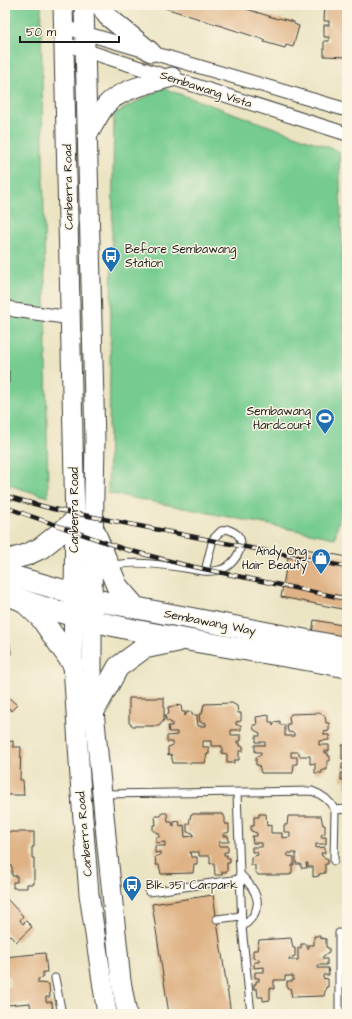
<svg xmlns="http://www.w3.org/2000/svg" width="352" height="1019" font-family="'Architects Daughter',sans-serif">
<rect width="100%" height="100%" fill="#fcf5e5"/>
<filter id="ink" filterUnits="userSpaceOnUse"><feTurbulence type="fractalNoise" baseFrequency=".025" numOctaves="2"/><feDisplacementMap in="SourceGraphic" scale="8" xChannelSelector="R" yChannelSelector="G"/><feConvolveMatrix kernelMatrix="1 2 1 2 8 2 1 2 1" color-interpolation-filters="sRGB"/></filter>
<filter id="wash" filterUnits="userSpaceOnUse"><feTurbulence type="fractalNoise" baseFrequency=".012" numOctaves="4" result="noise"/><feDisplacementMap in="SourceGraphic" scale="16" xChannelSelector="R" yChannelSelector="G"/><feGaussianBlur stdDeviation="0.9" result="paint"/><feColorMatrix in="noise" values="0 0 0 0 0 0 0 0 0 0 0 0 0 0 0 0 0 1.4 0 .05"/><feComposite in="paint" operator="in"/></filter>
<g filter="url(#wash)">
<rect width="100%" height="100%" fill="#ebe4c3"/>
<!-- green -->
<g fill="#76cc90" stroke="#497456">
<path d="M5,5H41L48,497L5,484Z"/>
<path d="M163,88L339,151L345,340L347,341V519L339,518L335,538L108,493L114,114Z"/>
</g>
<g id="blocks">
<!-- building -->
<g fill="#dfb386">
<path d="M156,5H234L278,19L279,18L294,22V24L299,26L293,47L286,45L285,48L264,42L265,40Z"/>
<path d="M325,5H347V57L324,56V41H329V37H324V25H329V21H324Z"/>
<path d="M5,369L9,371V383L5,385Z"/>
<path d="M290,546L347,557V610L281,597Z"/>
<path d="M314,620L347,626V641L312,634Z"/>
<path d="M5,694L17,705L11,711L9,708L5,712Z"/>
<path d="M129,698H164V720L159,726H133L129,723Z"/>
<path d="M204,704L232,703L237,706L238,713H241V721L236,722V725H241V730H231V735H241V741H237V743H240V746H243V751H239V760H234V763H227V754L222,753V746H211V741H203V747H209V754H207L205,763H173L171,754L168,755V747L173,745V742H167V736L177,735V732H169L168,726H172V723L166,720L165,715L169,714L168,707L181,705L182,712H185V716L187,712H192V715H197L198,726H206V723L200,722L199,714H202Z"/>
<path d="M5,712L9,716L5,720Z"/>
<path d="M291,714L319,713L325,716L326,723H329V731L324,732V735H329V740L319,741V745H329V751H325V753H328V756H330V761H327V770H322V773H315V763L310,764V756H299V752H291V757H297V764H294L293,773H261L259,765H256V757L261,755V752H255V745H265V742H256V736H260V733L254,730L253,725H257L256,717L269,715V722H273V726L275,722L280,721V725H285V736H294V733L288,732L287,724H290L289,717Z"/>
<path d="M347,735V759H342V745H345Z"/>
<path d="M13,741V747H21L20,780H23L24,795H5V742Z"/>
<path d="M347,763V769H342V764Z"/>
<path d="M341,773H347V788H345V780H341Z"/>
<path d="M161,813H167L168,822H172L173,826H174V822L179,821L180,826L184,825L185,837L193,836V833L187,832V824H189L191,814H223L225,818V824H229V832L223,834V836H228L229,842H219V846H228V852H224V855H227V858H230V863H227V872H222V875H215L214,863L210,864V856H199V852H190L191,857H197V864H194L193,873L161,874L159,865H156L155,857L160,855V852L155,853V846H165V842L156,843V837H159V833H156V831H153V825H156L155,816H161Z"/>
<path d="M259,814H266L267,826L271,825V833H282V838L290,837V832H284V825H287L288,816H321L323,825H325V833L321,835V837H326V844H316V848L325,847V853H321L322,856L328,859V864H325V873L319,874V876L313,877V867H308V863H306L307,868H301V864H296V853H287L288,856L294,857V865H292V872L290,875H258L255,871V865H251V857L258,855L257,852H252V847H262V843H253L252,836H257V833L251,831V826H254V817H259Z"/>
<path d="M5,832H34V847H32V858H34V884H27V888H13V882H17V876H12V867L10,864L5,869Z"/>
<path d="M213,895L231,1014H169L152,904Z"/>
<path d="M5,897L23,916L20,920L23,924L26,921L32,927L16,942L5,931Z"/>
<path d="M314,936H320V938L326,939V947L329,948V953L323,956V959H327V965H318V968H328L329,975H323V978L328,979V987H326L324,996L292,997L290,988H287V981H293V976H285V980H274V989L270,988V1000L263,1001V997H258L257,989H254V984H256V981H259V978H255V972H264V967L254,968V962H259V959L253,958V950H257L259,940L291,938L293,948H295V956L289,958V960H298V948H301V944H307V948H309V945H314Z"/>
<path d="M45,953L47,972H43V978L38,979V983L49,984L50,997H46V1002H52L53,1014H31L30,1003L7,1005L5,987L10,986L9,976L5,977V957Z"/>
</g>
</g>
</g>
<g filter="url(#ink)">
<use href="#blocks" fill-opacity="0" stroke="#3b3a35" stroke-width="1"/>
<g fill="none" stroke-linecap="round" stroke-linejoin="round">
<defs>
<g id="service">
<path d="M111,566C129,560 166,565 185,568C195,570 208,573 219,570C230,568 240,555 241,544C241,535 235,532 227,529L221,531L213,539L205,571"/>
<path d="M5,639L7,653L5,657"/>
<path d="M237,793L242,927L251,1014"/>
<path d="M102,794L312,791C321,794 330,801 335,810L334,861"/>
<path d="M335,810L347,809"/>
<path d="M240,874C259,892 266,909 242,927"/>
<path d="M149,892L240,879"/>
<path d="M217,919L241,916"/>
<path d="M339,933V1014"/>
<path d="M55,978L62,1014"/>
</g>
<g id="minor">
<path d="M64,27L347,110"/>
<path d="M65,44L347,134"/>
<path d="M5,306L14,310L71,318"/>
</g>
<g id="secondary">
<path d="M63,5L75,521L73,664L81,794L89,894L107,1014"/>
<path d="M84,5L95,441L92,599V690L107,846L121,981L127,1014"/>
<path d="M100,5L107,16L151,52"/>
<path d="M88,134C94,125 99,114 106,105C120,89 152,83 172,77"/>
</g>
<g id="primary">
<path d="M94,531L117,586L136,608"/>
<path d="M5,561L26,555L41,548L75,521"/>
<path d="M5,574L105,602L347,648"/>
<path d="M5,594C113,635 234,645 347,667"/>
<path d="M24,602L41,618L73,664"/>
<path d="M94,711L118,667L144,648L178,641"/>
</g>
</defs>
<!-- service casing -->
<use href="#service" stroke="#3b3a35" stroke-width="9"/>
<!-- minor casing -->
<use href="#minor" stroke="#3b3a35" stroke-width="15"/>
<!-- secondary casing -->
<use href="#secondary" stroke="#3b3a35" stroke-width="21"/>
<!-- primary casing -->
<use href="#primary" stroke="#3b3a35" stroke-width="23"/>
<!-- service -->
<use href="#service" stroke="#fff" stroke-width="7"/>
<!-- minor -->
<use href="#minor" stroke="#fff" stroke-width="13"/>
<!-- secondary -->
<use href="#secondary" stroke="#fff" stroke-width="19"/>
<!-- primary -->
<use href="#primary" stroke="#fff" stroke-width="21"/>
<defs>
<g id="rail">
<path d="M5,496L53,509L347,567"/>
<path d="M5,507L124,549L185,565L347,599"/>
</g>
</defs>
<!-- rail casing -->
<use href="#rail" stroke="#1c1c1c" stroke-width="4.5"/>
<!-- rail -->
<use href="#rail" stroke="#fcf5e5" stroke-width="3" stroke-dasharray="9" stroke-linecap="butt"/>
</g>
</g>
<!-- icons -->
<defs>
<symbol id="bus-pin" viewBox="-11 -11 22 30"><path d="M0 17L-7.5 6A9.5 9.5 0 1 1 7.5 6Z" fill="#1f6fb2" stroke="#fcf5e5"/><path d="M-5-6H5V4H4V6H2V4H-2V6H-4V4H-5ZM-3.5-4V0h7V-4ZM-3.5 1.2v1.5H-2V1.2ZM2 1.2v1.5H3.5V1.2Z" fill="#fff"/></symbol>
<symbol id="stadium-pin" viewBox="-11 -11 22 30"><path d="M0 17L-7.5 6A9.5 9.5 0 1 1 7.5 6Z" fill="#1f6fb2" stroke="#fcf5e5"/><path d="M0-5a6.5 5 0 1 0 0 10a6.5 5 0 1 0 0-10ZM-3.5-1.8h7v3.6h-7Z" fill="#fff"/></symbol>
<symbol id="shop-pin" viewBox="-11 -11 22 30"><path d="M0 17L-7.5 6A9.5 9.5 0 1 1 7.5 6Z" fill="#1f6fb2" stroke="#fcf5e5"/><path d="M-5-2.5h2.3a2.7 3.5 0 0 1 5.4 0H5L5.5 6h-11ZM-1.5-2.5h3a1.5 2.3 0 0 0-3 0Z" fill="#fff"/></symbol>
</defs>
<g fill-rule="evenodd">
<use href="#bus-pin" x="100" y="245" width="22" height="30"/>
<use href="#stadium-pin" x="314" y="407" width="22" height="30"/>
<use href="#shop-pin" x="310" y="547" width="22" height="30"/>
<use href="#bus-pin" x="121" y="874" width="22" height="30"/>
</g>
<g text-anchor="middle" stroke-width="3" stroke-linejoin="round" paint-order="stroke">
<!-- street labels -->
<g font-size="12" fill="#1c1c1c" stroke="#fcf5e5">
<text transform="translate(206 89) rotate(18)" y="4">Sembawang Vista</text>
<text transform="translate(68 187) rotate(-91)" y="4">Canberra Road</text>
<text transform="translate(74 510) rotate(-90)" y="4">Canberra Road</text>
<text transform="translate(210 622) rotate(11)" y="4">Sembawang Way</text>
<text transform="translate(84 834) rotate(-95)" y="4">Canberra Road</text>
</g>
<!-- poi labels -->
<g font-size="12" fill="#1c1c1c" stroke="#fcf5e5" text-anchor="start">
<text x="125" y="253">Before Sembawang<tspan x="125" dy="14">Station</tspan></text>
<text x="311" y="415" text-anchor="end">Sembawang<tspan x="311" dy="14">Hardcourt</tspan></text>
<text x="307" y="555" text-anchor="end">Andy Ong<tspan x="307" dy="14">Hair Beauty</tspan></text>
<text x="146" y="889">Blk 351 Carpark</text>
</g>
</g>
<!-- margin -->
<rect width="352" height="1019" fill="none" stroke="#fcf5e5" stroke-width="20"/>
<!-- scale -->
<path d="M20 36v6h99v-6" fill="none" stroke="#1c1c1c" stroke-width="2"/>
<text x="26" y="36" font-size="12" fill="#1c1c1c" stroke="#fcf5e5" stroke-width="3" paint-order="stroke">50 m</text>
</svg>
